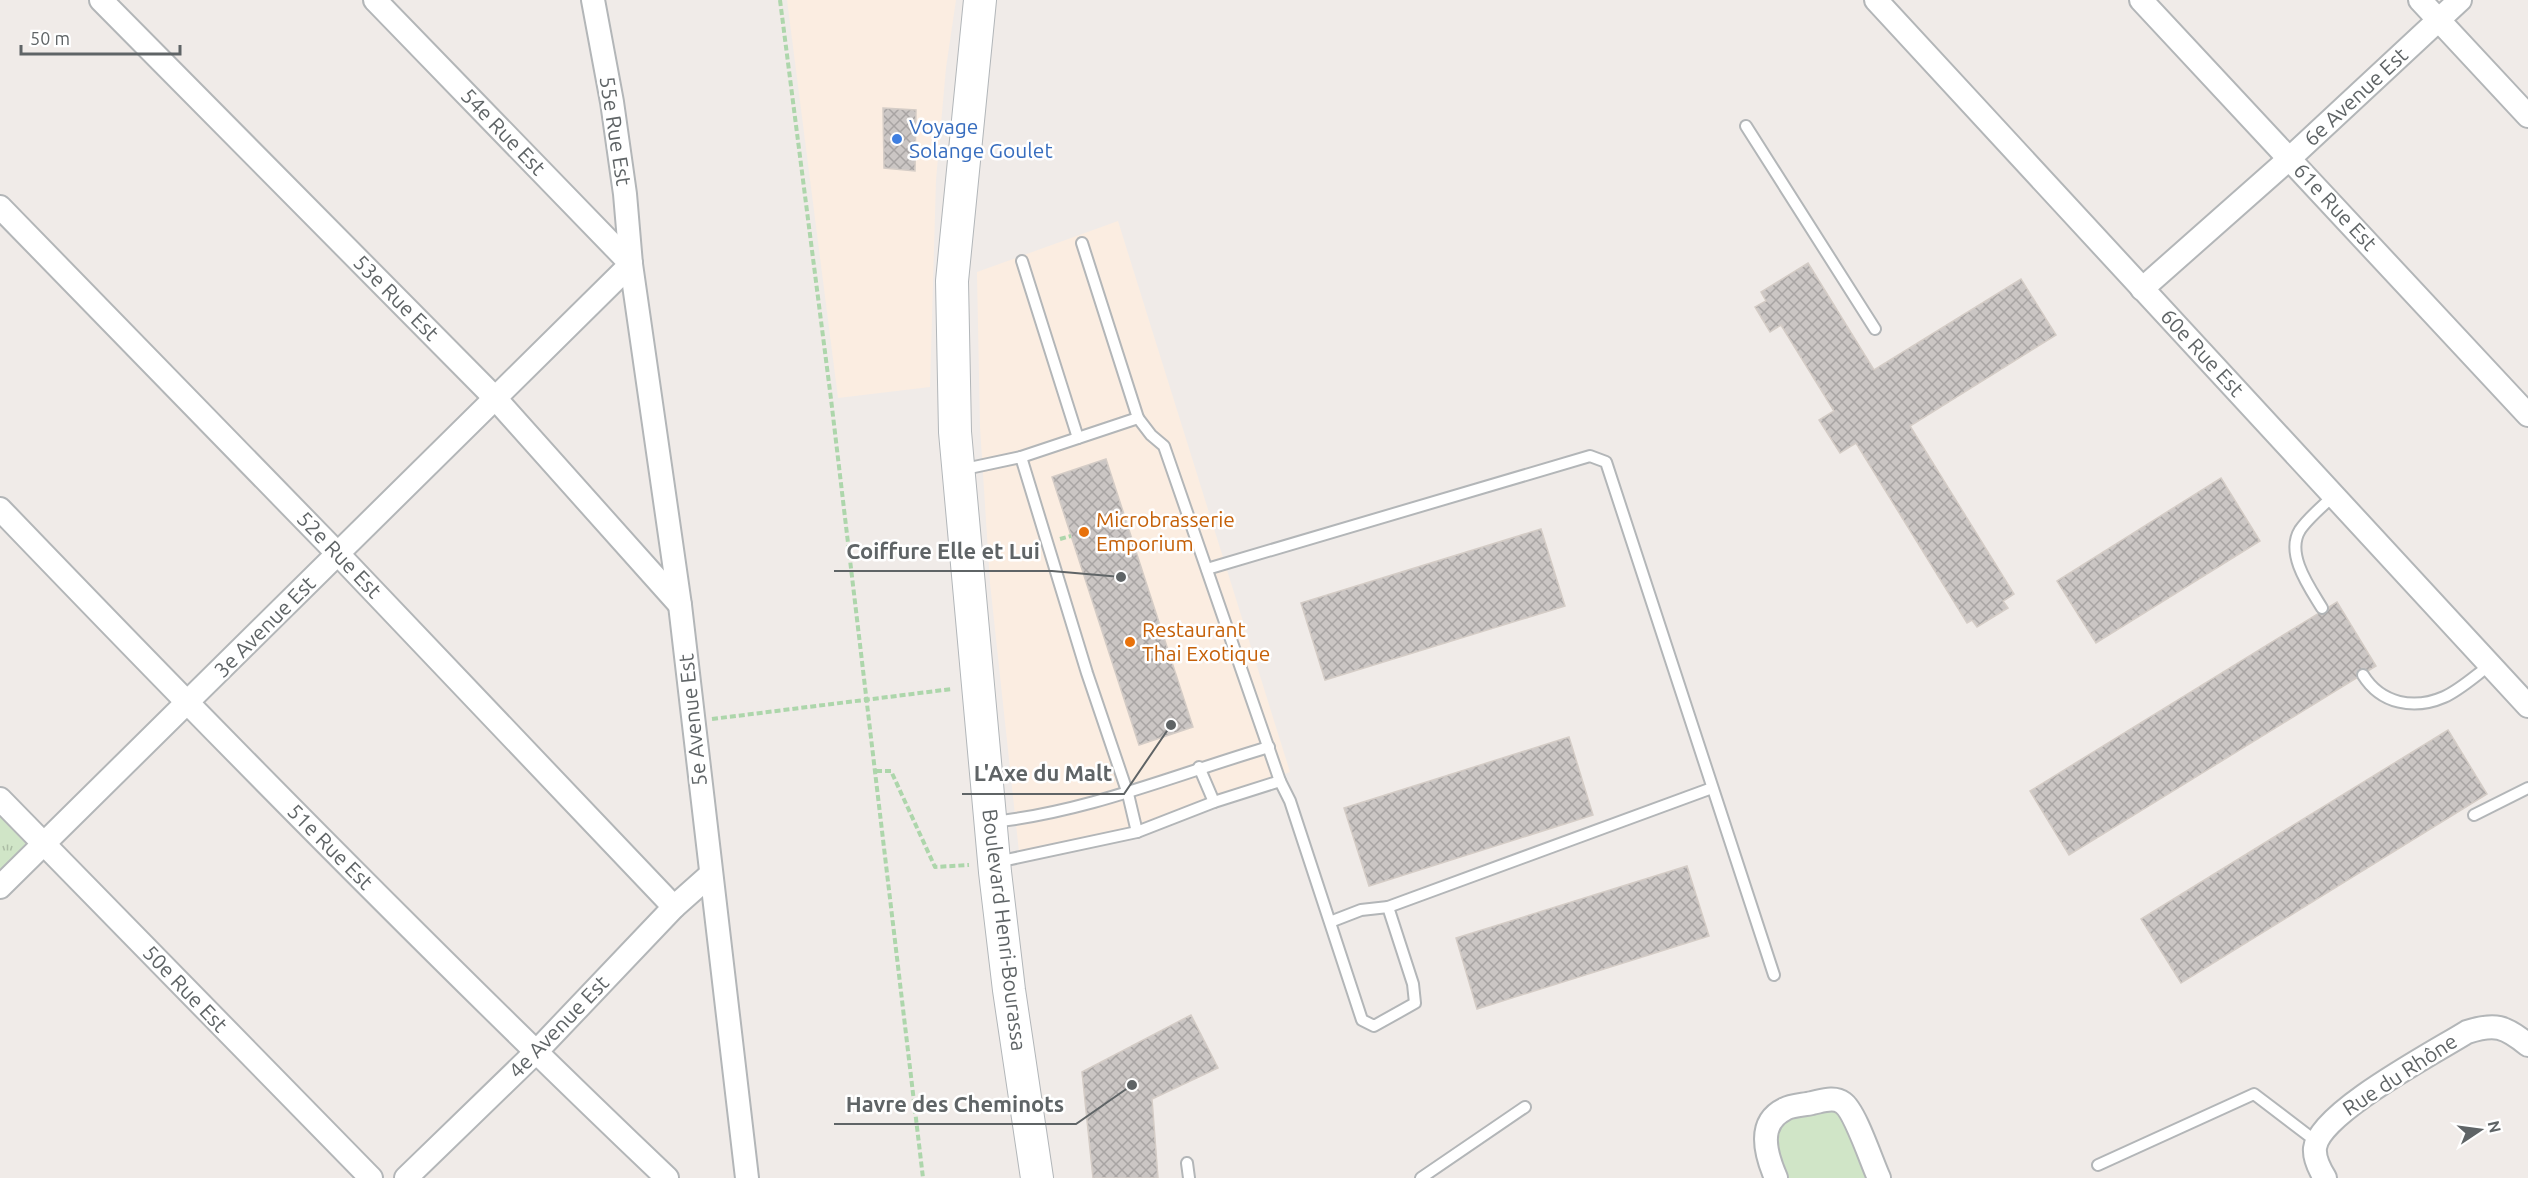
<svg xmlns="http://www.w3.org/2000/svg" width="2528" height="1178" font-family="Ubuntu,sans-serif">
<defs>
<pattern id="park-tufts" width="24" height="20" patternUnits="userSpaceOnUse" patternTransform="scale(1.5)"><rect width="24" height="20" fill="#d0e5c7"/><path d="M3 7l-1-3M5 7V3M7 7l1-3M15 17l-1-3M17 17v-4M19 17l1-3" fill="none" stroke="#acbda5"/></pattern>
<pattern id="building-cross-hatch" width="8" height="8" patternUnits="userSpaceOnUse" patternTransform="scale(1.5)"><rect width="8" height="8" fill="#cbc6c4"/><path d="M0 0l8 8M0 8l8-8" fill="none" stroke="#a8a4a3"/></pattern>
</defs>
<rect width="100%" height="100%" fill="#f0ebe8"/>
<!-- commercial -->
<g fill="#fbede1">
<path d="M787,0H956L946,68L936,180L930,387L838,398Z"/>
<path d="M1118,221L1290,772L1112,843L1020,861L990,583L980,427L977,272Z"/>
</g>
<!-- grass -->
<path fill="#d0e5c7" d="M1830,1099L1879,1178H1776L1766,1131Z"/>
<!-- park -->
<path fill="url(#park-tufts)" d="M0,799L43,844L0,887Z"/>
<!-- building -->
<g fill="url(#building-cross-hatch)" stroke="#d4ccc6" stroke-width="1.5">
<path d="M883,108L916,110L915,171L884,168Z"/>
<path d="M1808,263L1874,370L2021,279L2056,335L1910,426L2014,594L2003,601L2008,608L1977,627L1972,620L1967,623L1856,443L1840,453L1819,420L1834,411L1781,325L1770,332L1755,307L1766,301L1761,292Z"/>
<path d="M1106,459L1193,727L1139,745L1052,477Z"/>
<path d="M2221,478L2260,541L2096,643L2057,581Z"/>
<path d="M1541,529L1565,606L1325,680L1301,603Z"/>
<path d="M2337,602L2376,666L2069,855L2030,791Z"/>
<path d="M2448,730L2487,794L2181,983L2141,919Z"/>
<path d="M1569,737L1593,815L1369,886L1344,808Z"/>
<path d="M1687,866L1709,936L1477,1009L1456,938Z"/>
<path d="M1191,1015L1218,1068L1152,1099L1158,1178H1093L1082,1072Z"/>
</g>
<g fill="none" stroke-linecap="round" stroke-linejoin="round">
<defs>
<g id="lane">
<path d="M1746,126L1875,329"/>
<path d="M1022,261L1078,438"/>
<path d="M1138,418L1151,435L1164,446L1280,781"/>
<path d="M1021,457L1138,418L1082,243"/>
<path d="M960,470L1021,457L1087,673L1128,794L1137,832"/>
<path d="M1207,569L1590,456L1606,462L1774,975"/>
<path d="M2322,608C2310,588 2285,554 2300,530C2308,518 2323,506 2333,496"/>
<path d="M2363,675C2381,704 2414,710 2444,697C2460,690 2476,675 2490,665"/>
<path d="M1199,767L1214,802"/>
<path d="M2474,815L2528,788"/>
<path d="M992,822C1088,812 1177,774 1269,747"/>
<path d="M997,862L1137,832L1214,802L1280,781L1290,801L1362,1020L1374,1026L1415,1003L1413,984L1388,907L1361,910L1330,922"/>
<path d="M1388,907L1712,788"/>
<path d="M1187,1163L1189,1178"/>
<path d="M2098,1165L2254,1094L2317,1142"/>
<path d="M1421,1178L1525,1107"/>
</g>
<g id="street">
<path d="M101,0L495,398L680,605"/>
<path d="M375,0L631,264"/>
<path d="M593,0L612,102L625,194L631,264L680,605L747,1178"/>
<path d="M1876,0L2528,706"/>
<path d="M2141,0L2528,415"/>
<path d="M2420,0L2528,116"/>
<path d="M0,207L339,555L674,907"/>
<path d="M2142,289L2289,159L2460,0"/>
<path d="M0,509C218,736 439,961 667,1178"/>
<path d="M0,799L371,1178"/>
<path d="M0,887L631,264"/>
<path d="M406,1178L536,1052L674,907L710,875"/>
<path d="M1776,1178C1766,1155 1756,1123 1785,1109C1792,1105 1804,1105 1812,1103C1822,1101 1834,1096 1843,1103C1855,1111 1872,1163 1879,1178"/>
<path d="M2325,1178C2320,1170 2314,1158 2315,1148C2319,1113 2435,1052 2467,1032C2495,1023 2505,1026 2528,1045"/>
</g>
<path id="secondary" d="M980,0L952,281L955,432L995,872L1009,990L1037,1178"/>
</defs>
<!-- lane casing -->
<use href="#lane" stroke="#b3b6b8" stroke-width="14"/>
<!-- street casing -->
<use href="#street" stroke="#b3b6b8" stroke-width="26"/>
<!-- secondary casing -->
<use href="#secondary" stroke="#b2b6b9" stroke-width="34"/>
<!-- path -->
<g stroke="#add6ab" stroke-width="4" stroke-dasharray="6 3" stroke-linecap="butt">
<path d="M780,0L831,399L923,1178"/>
<path d="M1060,539L1071,536"/>
<path d="M712,719L952,689"/>
<path d="M876,771H891L935,867L969,865"/>
</g>
<!-- lane -->
<use href="#lane" stroke="#fff" stroke-width="10"/>
<!-- street -->
<use href="#street" stroke="#fff" stroke-width="22"/>
<!-- secondary -->
<use href="#secondary" stroke="#fff" stroke-width="32"/>
</g>
<!-- markers -->
<circle fill="#3f7fe0" stroke="#fff" stroke-width="2" cx="897" cy="139" r="6"/>
<g fill="#e8710a" stroke="#fff" stroke-width="2">
<circle cx="1084" cy="532" r="6"/>
<circle cx="1130" cy="642" r="6"/>
</g>
<g text-anchor="middle" stroke-width="5" stroke-linejoin="round" paint-order="stroke">
<!-- street labels -->
<g font-size="21" fill="#5f6466" stroke="#fff">
<text transform="translate(2356 97) rotate(-43)" y="7">6e Avenue Est</text>
<text transform="translate(615 131) rotate(81)" y="7">55e Rue Est</text>
<text transform="translate(503 132) rotate(46)" y="7">54e Rue Est</text>
<text transform="translate(2335 207) rotate(47)" y="7">61e Rue Est</text>
<text transform="translate(396 298) rotate(45)" y="7">53e Rue Est</text>
<text transform="translate(2202 353) rotate(47)" y="7">60e Rue Est</text>
<text transform="translate(339 555) rotate(46)" y="7">52e Rue Est</text>
<text transform="translate(265 627) rotate(-45)" y="7">3e Avenue Est</text>
<text transform="translate(693 720) rotate(-96)" y="7">5e Avenue Est</text>
<text transform="translate(330 847) rotate(45)" y="7">51e Rue Est</text>
<text transform="translate(1004 930) rotate(83)" y="7">Boulevard Henri-Bourassa</text>
<text transform="translate(185 989) rotate(46)" y="7">50e Rue Est</text>
<text transform="translate(559 1027) rotate(-46)" y="7">4e Avenue Est</text>
<text transform="translate(2400 1075) rotate(-33)" y="7">Rue du Rhône</text>
</g>
<!-- shop labels -->
<g font-size="21" fill="#366cbe" stroke="#fff" text-anchor="start">
<text x="909" y="134">Voyage<tspan x="909" dy="24">Solange Goulet</tspan></text>
</g>
<!-- food labels -->
<g font-size="21" fill="#c56008" stroke="#fff" text-anchor="start">
<text x="1096" y="527">Microbrasserie<tspan x="1096" dy="24">Emporium</tspan></text>
<text x="1142" y="637">Restaurant<tspan x="1142" dy="24">Thai Exotique</tspan></text>
</g>
</g>
<!-- callouts -->
<path fill="none" stroke="#5f6466" stroke-width="2" d="M1121 577L1052 571H834M1171 725L1124 794H962M1132 1085L1076 1124H834"/>
<g fill="#5f6466" stroke="#fff" stroke-width="2">
<circle cx="1121" cy="577" r="6"/>
<circle cx="1171" cy="725" r="6"/>
<circle cx="1132" cy="1085" r="6"/>
</g>
<g font-size="22" text-anchor="middle" font-weight="bold" fill="#5f6466" stroke="#fff" stroke-width="5" stroke-linejoin="round" paint-order="stroke">
<text x="943" y="559">Coiffure Elle et Lui</text>
<text x="1043" y="781">L'Axe du Malt</text>
<text x="955" y="1112">Havre des Cheminots</text>
</g>
<!-- north arrow -->
<g transform="translate(2480 1130) rotate(77)" stroke="#ffffff" stroke-width="4.5" paint-order="stroke">
<path d="M0-4.5L10 22L0 15L-10 22Z" fill="#5f6466"/>
<text y="-9" font-size="16" font-weight="bold" text-anchor="middle" fill="#5f6466">N</text>
</g>
<!-- scale -->
<path d="M21 45v9h159v-9" fill="none" stroke="#5f6466" stroke-width="3"/>
<text x="30" y="45" font-size="18" fill="#5f6466" stroke="#ffffff" stroke-width="4.5" paint-order="stroke">50 m</text>
</svg>
